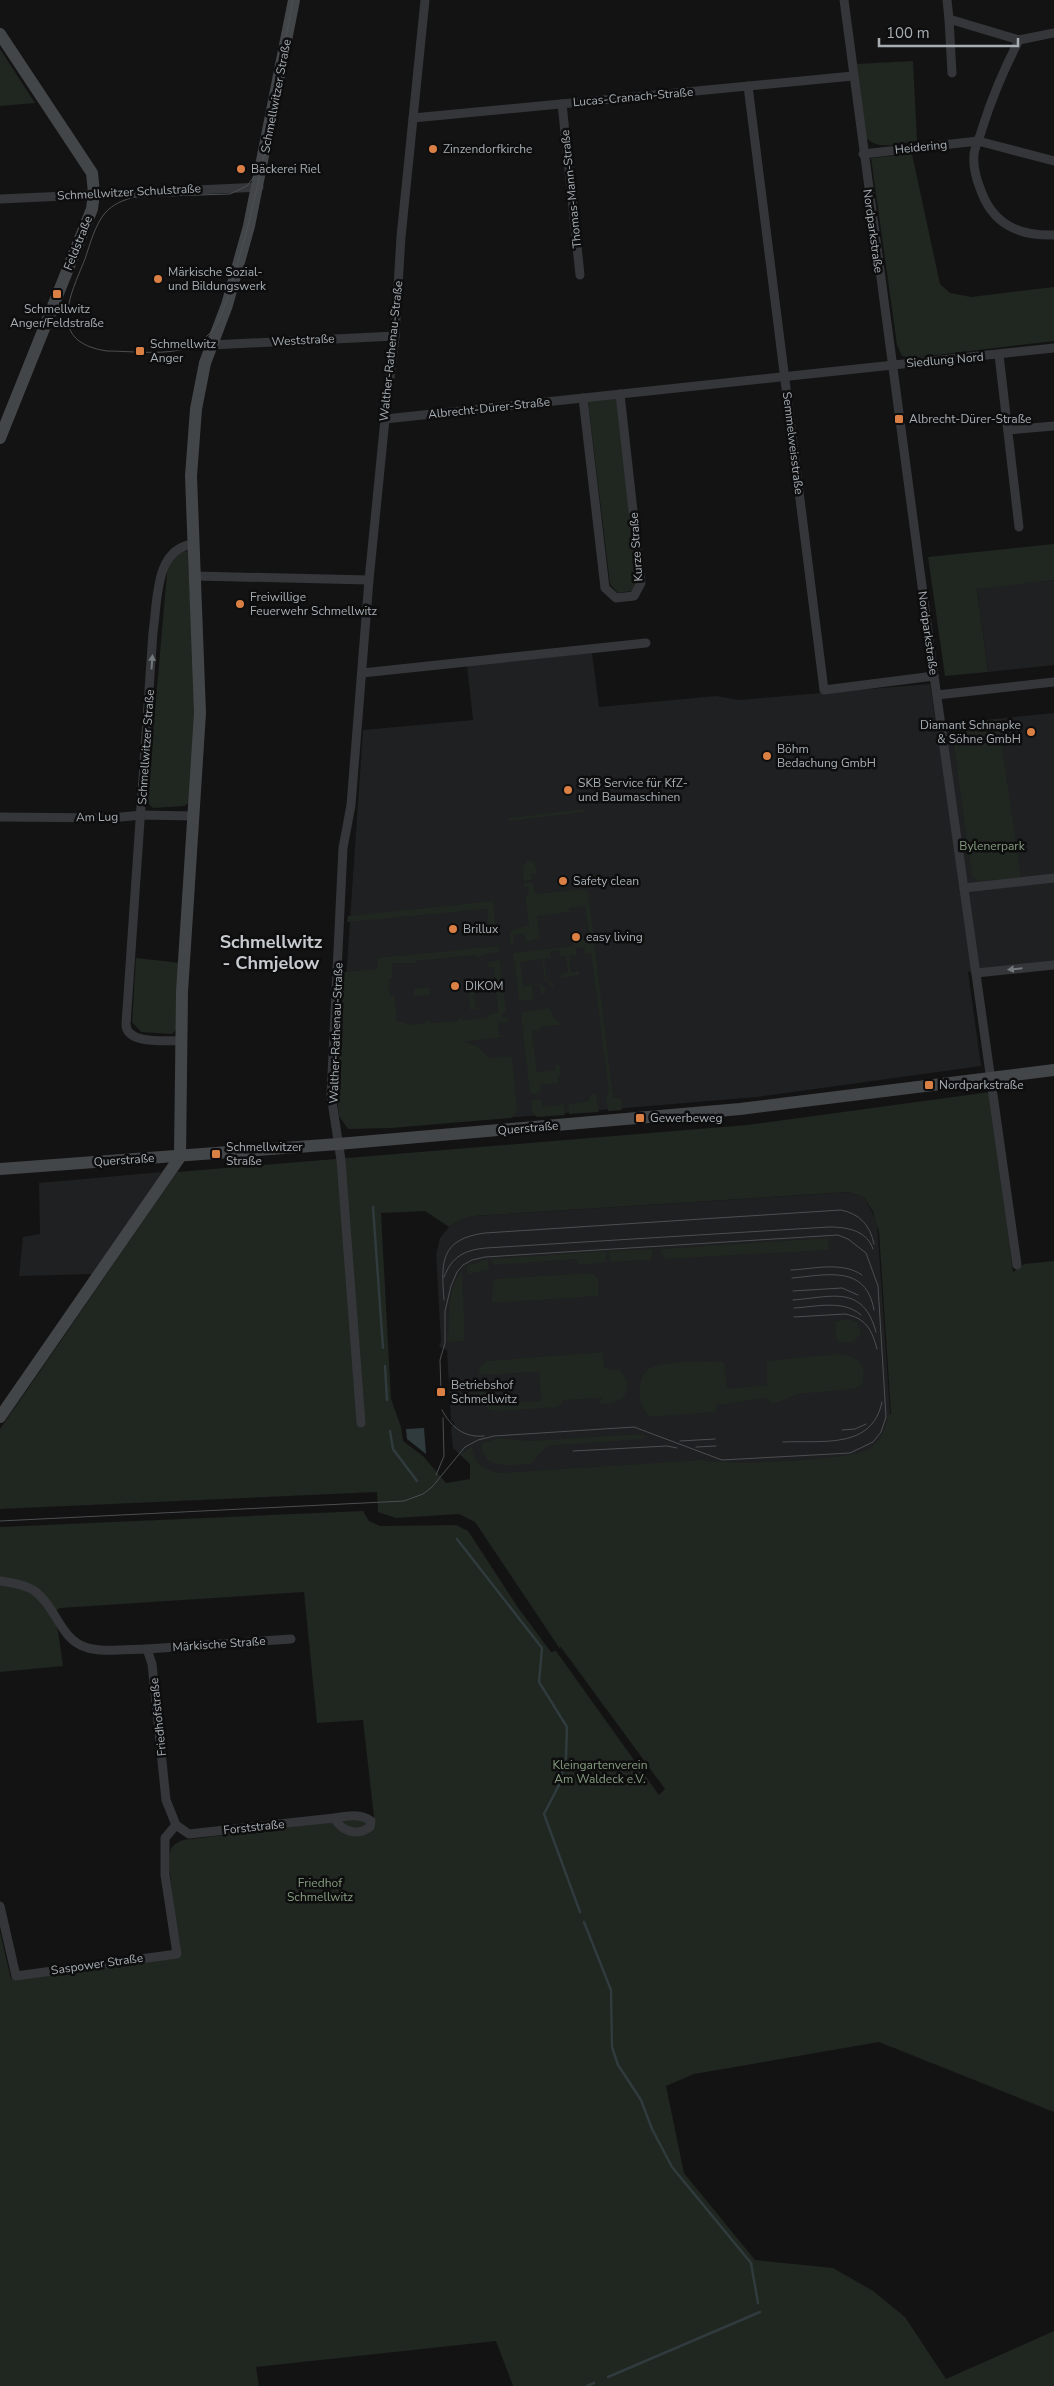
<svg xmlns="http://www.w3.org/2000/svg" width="1054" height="2386" font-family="'Nunito Sans',sans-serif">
<rect width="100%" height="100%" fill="#131314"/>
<!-- built -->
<g fill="#1f2021">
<path d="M1054,580V665L988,672L977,588Z"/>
<path d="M592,653L599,707L716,696L739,700L930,684L936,725L1054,713V962L968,972L981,1066L757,1097L470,1121L338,1097L363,730L473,720L467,665Z"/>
<path d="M162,1172L92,1274L19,1276L23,1237L40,1234L39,1183Z"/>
<path d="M848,1192L864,1197L877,1222L891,1427L863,1462L470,1479V1464L453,1448L451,1428L455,1424L451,1420L447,1350L439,1347L441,1341L436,1255L440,1238L449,1227L462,1219L474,1216Z"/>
</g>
<!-- green -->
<g fill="#202620" fill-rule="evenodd">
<path d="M0,49L35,103L0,106Z"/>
<path d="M913,61L917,141C900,143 876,152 865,136L857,64Z"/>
<path d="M912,154L940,284L950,293L971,297L1054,287V341L912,358L902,356L897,345L871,158Z"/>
<path d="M618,398L638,580L632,591L618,593L610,584L588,401Z"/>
<path d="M1054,544V580L977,589L988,672L945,676L928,557Z"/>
<path d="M188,551L195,714L190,802L184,806L153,808L147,802L167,573L169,561L178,552Z"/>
<path d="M998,719L1021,878L978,881L972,876L952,731L953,726L957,724Z"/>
<path d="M583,809L584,812L509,821V818Z"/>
<path d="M527,861L534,862L538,873L531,874L532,880L524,881L522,867Z"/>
<path d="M524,883H533L535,894L584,889L585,891H588L613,1097L621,1099L622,1110L608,1111L606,1097L609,1092L591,953L585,954L584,947L576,948V955L569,956L571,972L579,971V975L562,978L561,974L568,973L566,956L560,957L559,950L550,952L551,958L544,959L547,983L554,982L553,988L545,981L542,959L520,962L523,986L540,984L545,989L544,994L541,993L540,985L532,986L534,1001L519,1000L513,953L573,946V941L590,939L585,906L569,908V912L537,916L540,939L526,942L525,934L513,935L514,943H510V934L513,930L529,925L525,895H529V887H524Z"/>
<path d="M493,901L496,932L494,934L483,932L482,930L489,929L487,909L347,922L348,916Z"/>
<path d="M498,946L499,952L486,954L477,958L476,955L415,961L418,963H392L393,978L389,979L390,996H395L397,1022H404L407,1025L424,1023L428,1020L431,1023L457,1021L460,1017L463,1020L487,1018L491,1014L498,1013L494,967L487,968L489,962L500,960L506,1012L502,1013L503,1018L508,1017V1022L498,1023L499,1035L509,1036L464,1042L477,1046L490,1058L512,1056L517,1108V1112L511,1118L391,1128L348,1129L339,1116L337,1097L344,972L378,969L377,958Z"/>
<path d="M136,958L181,963L176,1030L172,1034L141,1032L132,1022Z"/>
<path d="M429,987L430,995L414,996V989Z"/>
<path d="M468,990H474L476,1008L483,1007L482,1009L470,1010Z"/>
<path d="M549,1008L555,1019L560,1023V1025L540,1027V1030L532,1031L537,1072L556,1070L555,1065H559L561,1075L558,1076L559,1083L540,1085L541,1092L533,1095L530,1092L521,1016L523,1012Z"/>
<path d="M990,1092L1013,1272L1024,1264L1054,1261V2112L879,2042L694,2074L666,2086L684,2173L755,2260L833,2268L873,2291L905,2317L946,2379L1054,2331V2386H513L496,2341L256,2367L259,2386H0V1932L11,1979L181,1957C180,1935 165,1866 171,1849C174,1844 178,1842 183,1840L374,1817L363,1720L317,1723L304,1592L60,1608L51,1614L58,1631L63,1666L0,1672V1527L363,1511L369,1521L380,1526L456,1525L468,1531L519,1609L551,1652L556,1651L659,1795L665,1789L560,1646V1649L475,1522L459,1514L396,1518L378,1512L377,1492L0,1509V1429L177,1172L747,1125ZM848,1192L864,1197L873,1212L879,1232L891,1414L888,1415C886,1429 880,1443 867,1450C847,1460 725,1466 702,1460L500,1473C483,1470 473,1464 472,1446L460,1455L470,1464V1479L446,1483L423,1456L403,1441L401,1427L391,1399L381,1213L425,1211L449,1227L462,1219L474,1216Z"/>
<path d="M596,1094L599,1112L569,1114L568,1104L590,1101V1095Z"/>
<path d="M531,1100H541L543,1107L564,1104L565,1115L537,1117L532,1112Z"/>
<path d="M828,1238L829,1250L664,1259L661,1249Z"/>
<path d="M653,1249L651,1260L610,1262L609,1251Z"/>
<path d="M606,1251V1262L578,1265L577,1259L493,1265L492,1259Z"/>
<path d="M488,1259L489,1270L468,1274L467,1266Z"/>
<path d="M462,1271L465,1341L448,1342C451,1317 445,1293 462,1271Z"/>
<path d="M592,1273L598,1279L599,1296L492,1303L493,1279Z"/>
<path d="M848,1319L857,1322L861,1334L853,1342L840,1343L836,1339L835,1322Z"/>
<path d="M603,1352L604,1368L621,1371L628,1382C627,1402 616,1403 599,1404L602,1398L564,1400L558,1407L499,1411L490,1410L479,1401L478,1380H485L488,1384L485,1395L492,1403L541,1401L539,1372L478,1375L481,1365L486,1361Z"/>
<path d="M837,1354C857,1355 868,1363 862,1385L853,1389L798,1394L773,1404L765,1398L717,1405L715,1412L650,1417C642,1410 638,1400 640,1389C640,1383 642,1375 646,1371C658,1359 706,1362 723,1362L725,1365L727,1389L767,1385V1361Z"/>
<path d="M639,1434L646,1436L643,1439L547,1446L531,1464C511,1465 483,1471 481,1444L498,1438L530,1441Z"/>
</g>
<!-- water -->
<path fill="#303b3d" d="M424,1428L426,1454L407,1439L406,1429Z"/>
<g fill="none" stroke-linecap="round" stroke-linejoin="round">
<!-- stream -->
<g stroke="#303b3d" stroke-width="2.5">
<path d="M373,1207L383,1348"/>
<path d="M385,1366L387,1400"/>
<path d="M390,1431L393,1449L417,1481"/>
<path d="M457,1539L542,1648L539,1682L567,1727L566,1757L559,1785L544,1814L580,1912"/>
<path d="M584,1922L611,1990L612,2047L618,2065L641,2100L652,2129L672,2167L751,2263L758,2303"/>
<path d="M608,2377L760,2312"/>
<path d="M587,2386L594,2383"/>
</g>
<!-- street -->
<g stroke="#343639" stroke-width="9">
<path d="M844,0L934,676L1017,1265"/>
<path d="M947,0L949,19"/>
<path d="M1019,40C1004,69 992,97 982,129C980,137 975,146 974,154C973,165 976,178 980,188C992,224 1018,236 1054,235"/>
<path d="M952,73L949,19L1019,40L1054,33"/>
<path d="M748,86L824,690L934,676"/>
<path d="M562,104L580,275"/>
<path d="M413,118L853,76"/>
<path d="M863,154L978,141L1054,161"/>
<path d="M0,199L259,187"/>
<path d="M211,345L395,336"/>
<path d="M999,355L1019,527"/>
<path d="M583,398L605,588L616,598L634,596L641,583L620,394"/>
<path d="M385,419L1054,348"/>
<path d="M1008,430L1054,426"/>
<path d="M195,576L369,580"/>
<path d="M362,673L646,643"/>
<path d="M937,695L1054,682"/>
<path d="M0,817L111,818L142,815L193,816"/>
<path d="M964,888L1054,878"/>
<path d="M976,973L1054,965"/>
<path d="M181,1041C166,1040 126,1045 126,1024L153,632C158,601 154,548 194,544"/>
<path d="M361,1423L341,1160L331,1095L343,848L351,805L369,580L385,419L395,336L401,237L425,0"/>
<path d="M0,1581C12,1583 23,1584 33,1590C55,1604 60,1639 85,1647C101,1653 130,1649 147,1649L152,1664L166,1800L176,1825"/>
<path d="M147,1649L291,1639"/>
<path d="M176,1825L189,1834L334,1818C347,1816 360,1813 371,1821L370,1827C356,1837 342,1831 334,1818"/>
<path d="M0,1906L16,1976L177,1954L165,1875V1838L176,1825"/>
</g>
<!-- secondary -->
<g stroke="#434649" stroke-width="12">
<path d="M0,34L92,173L94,193L92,209L0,438"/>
<path d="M0,1169L338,1144L740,1109L1054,1070"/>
<path d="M0,1417L180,1157L182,992L200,713L191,476L196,409L205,363L227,305L249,226L294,0"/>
</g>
<!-- tram -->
<g stroke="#4c4f52" stroke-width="1">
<path d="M261,167L247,186L230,194L135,197C123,200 113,204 105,213C95,225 90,244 85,259C70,296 46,342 107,351C131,351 168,356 190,347C202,342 212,333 218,322C225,308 229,292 233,278C246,238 255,197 264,156L293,0"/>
<path d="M791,1270C814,1269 842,1261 862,1275"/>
<path d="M444,1277C452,1256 465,1250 486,1248L829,1227C846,1227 867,1230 873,1249"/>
<path d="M792,1278C827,1275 866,1264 874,1310"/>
<path d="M793,1291L842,1288L858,1295"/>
<path d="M444,1300C441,1262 440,1239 485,1233L841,1210C860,1214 870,1225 874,1244"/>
<path d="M793,1300C832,1297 863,1284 876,1332"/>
<path d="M794,1308C816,1307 843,1299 861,1315"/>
<path d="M794,1317L845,1314C866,1318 872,1330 877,1349"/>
<path d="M442,1410C451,1427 464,1438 484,1436"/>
<path d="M842,1430L855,1429L866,1424"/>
<path d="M680,1441L715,1439"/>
<path d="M783,1442C822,1440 872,1450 882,1402"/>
<path d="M696,1447L716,1446"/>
<path d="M573,1451L667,1446L677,1448"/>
<path d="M436,1475L444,1456L443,1418"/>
<path d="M0,1521L404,1501L423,1494L432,1487L465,1447L478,1440L494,1436L634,1427L722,1460L850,1453L873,1442L881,1432L886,1417L878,1286L866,1253L848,1239L838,1235L485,1257L472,1260L463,1265L457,1272L451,1286L445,1311V1343L440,1360L441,1392"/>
</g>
</g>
<!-- one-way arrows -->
<defs><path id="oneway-solid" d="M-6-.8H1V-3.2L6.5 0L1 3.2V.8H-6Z" transform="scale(1.25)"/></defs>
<g fill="#73787c">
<use href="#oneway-solid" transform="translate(152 662) rotate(-86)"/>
<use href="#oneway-solid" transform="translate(1015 969) rotate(174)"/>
</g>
<!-- markers -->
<g fill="#db8044" stroke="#0e0e0f" stroke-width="2">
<circle cx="433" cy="149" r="5"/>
<circle cx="241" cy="169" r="5"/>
<circle cx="158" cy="279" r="5"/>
<rect x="52" y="289" width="10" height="10" rx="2.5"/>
<rect x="135" y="346" width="10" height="10" rx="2.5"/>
<rect x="894" y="414" width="10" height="10" rx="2.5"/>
<circle cx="240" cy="604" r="5"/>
<circle cx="1031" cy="732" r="5"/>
<circle cx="767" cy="756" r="5"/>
<circle cx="568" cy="790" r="5"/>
<circle cx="563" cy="881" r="5"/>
<circle cx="453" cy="929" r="5"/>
<circle cx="576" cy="937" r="5"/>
<circle cx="455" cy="986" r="5"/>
<rect x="924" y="1080" width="10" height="10" rx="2.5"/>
<rect x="635" y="1113" width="10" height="10" rx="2.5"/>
<rect x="211" y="1149" width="10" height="10" rx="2.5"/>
<rect x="436" y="1387" width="10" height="10" rx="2.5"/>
</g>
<g text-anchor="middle" stroke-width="5" stroke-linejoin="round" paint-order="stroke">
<!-- street labels -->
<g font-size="12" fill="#a6aeb3" stroke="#0e0e0f">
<text transform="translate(276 96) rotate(-79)" y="4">Schmellwitzer Straße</text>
<text transform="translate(633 97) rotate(-5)" y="4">Lucas-Cranach-Straße</text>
<text transform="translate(921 147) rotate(-6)" y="4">Heidering</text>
<text transform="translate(571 189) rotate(-96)" y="4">Thomas-Mann-Straße</text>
<text transform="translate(129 192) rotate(-3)" y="4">Schmellwitzer Schulstraße</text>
<text transform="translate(873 231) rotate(82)" y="4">Nordparkstraße</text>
<text transform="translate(78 243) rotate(-68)" y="4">Feldstraße</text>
<text transform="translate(303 340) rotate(-3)" y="4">Weststraße</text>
<text transform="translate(391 351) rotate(-84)" y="4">Walther-Rathenau-Straße</text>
<text transform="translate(945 360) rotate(-5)" y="4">Siedlung Nord</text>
<text transform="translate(489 408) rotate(-6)" y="4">Albrecht-Dürer-Straße</text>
<text transform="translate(793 443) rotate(83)" y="4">Semmelweisstraße</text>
<text transform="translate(636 547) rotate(-94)" y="4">Kurze Straße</text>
<text transform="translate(928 633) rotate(82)" y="4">Nordparkstraße</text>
<text transform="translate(146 747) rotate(-86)" y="4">Schmellwitzer Straße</text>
<text transform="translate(97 817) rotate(-1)" y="4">Am Lug</text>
<text transform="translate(336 1033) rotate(-88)" y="4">Walther-Rathenau-Straße</text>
<text transform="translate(528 1128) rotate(-5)" y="4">Querstraße</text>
<text transform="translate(124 1160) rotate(-4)" y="4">Querstraße</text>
<text transform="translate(219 1644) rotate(-4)" y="4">Märkische Straße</text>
<text transform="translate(158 1717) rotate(-96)" y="4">Friedhofstraße</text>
<text transform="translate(254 1827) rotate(-6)" y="4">Forststraße</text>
<text transform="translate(97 1964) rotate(-8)" y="4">Saspower Straße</text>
</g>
<!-- poi labels -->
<g font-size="12" fill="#a6aeb3" stroke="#0e0e0f" text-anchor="start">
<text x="443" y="153">Zinzendorfkirche</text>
<text x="251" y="173">Bäckerei Riel</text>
<text x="168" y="276">Märkische Sozial-<tspan x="168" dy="14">und Bildungswerk</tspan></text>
<text x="57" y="313" text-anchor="middle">Schmellwitz<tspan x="57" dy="14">Anger/Feldstraße</tspan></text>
<text x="150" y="348">Schmellwitz<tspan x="150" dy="14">Anger</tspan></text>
<text x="909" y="423">Albrecht-Dürer-Straße</text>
<text x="250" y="601">Freiwillige<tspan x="250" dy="14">Feuerwehr Schmellwitz</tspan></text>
<text x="1021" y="729" text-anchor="end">Diamant Schnapke<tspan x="1021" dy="14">&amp; Söhne GmbH</tspan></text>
<text x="777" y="753">Böhm<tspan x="777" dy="14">Bedachung GmbH</tspan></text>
<text x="578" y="787">SKB Service für KfZ-<tspan x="578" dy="14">und Baumaschinen</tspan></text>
<text x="573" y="885">Safety clean</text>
<text x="463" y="933">Brillux</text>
<text x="586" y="941">easy living</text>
<text x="465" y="990">DIKOM</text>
<text x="939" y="1089">Nordparkstraße</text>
<text x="650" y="1122">Gewerbeweg</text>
<text x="226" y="1151">Schmellwitzer<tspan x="226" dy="14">Straße</tspan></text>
<text x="451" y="1389">Betriebshof<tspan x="451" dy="14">Schmellwitz</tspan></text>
</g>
<!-- park labels -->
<g font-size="12" fill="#859c7f" stroke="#0e0e0f">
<text x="992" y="850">Bylenerpark</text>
<text x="600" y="1769">Kleingartenverein<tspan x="600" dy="14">Am Waldeck e.V.</tspan></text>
<text x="320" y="1887">Friedhof<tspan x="320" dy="14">Schmellwitz</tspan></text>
</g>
<!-- district labels -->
<g font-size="18" font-weight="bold" fill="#c7cbd0" stroke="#0e0e0f">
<text x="271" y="948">Schmellwitz<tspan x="271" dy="21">- Chmjelow</tspan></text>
</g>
</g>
<!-- scale -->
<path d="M879 38v8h139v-8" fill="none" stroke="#a6aeb3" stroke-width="2.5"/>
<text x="886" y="38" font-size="15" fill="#a6aeb3" stroke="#0e0e0f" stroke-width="4" paint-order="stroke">100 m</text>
</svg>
